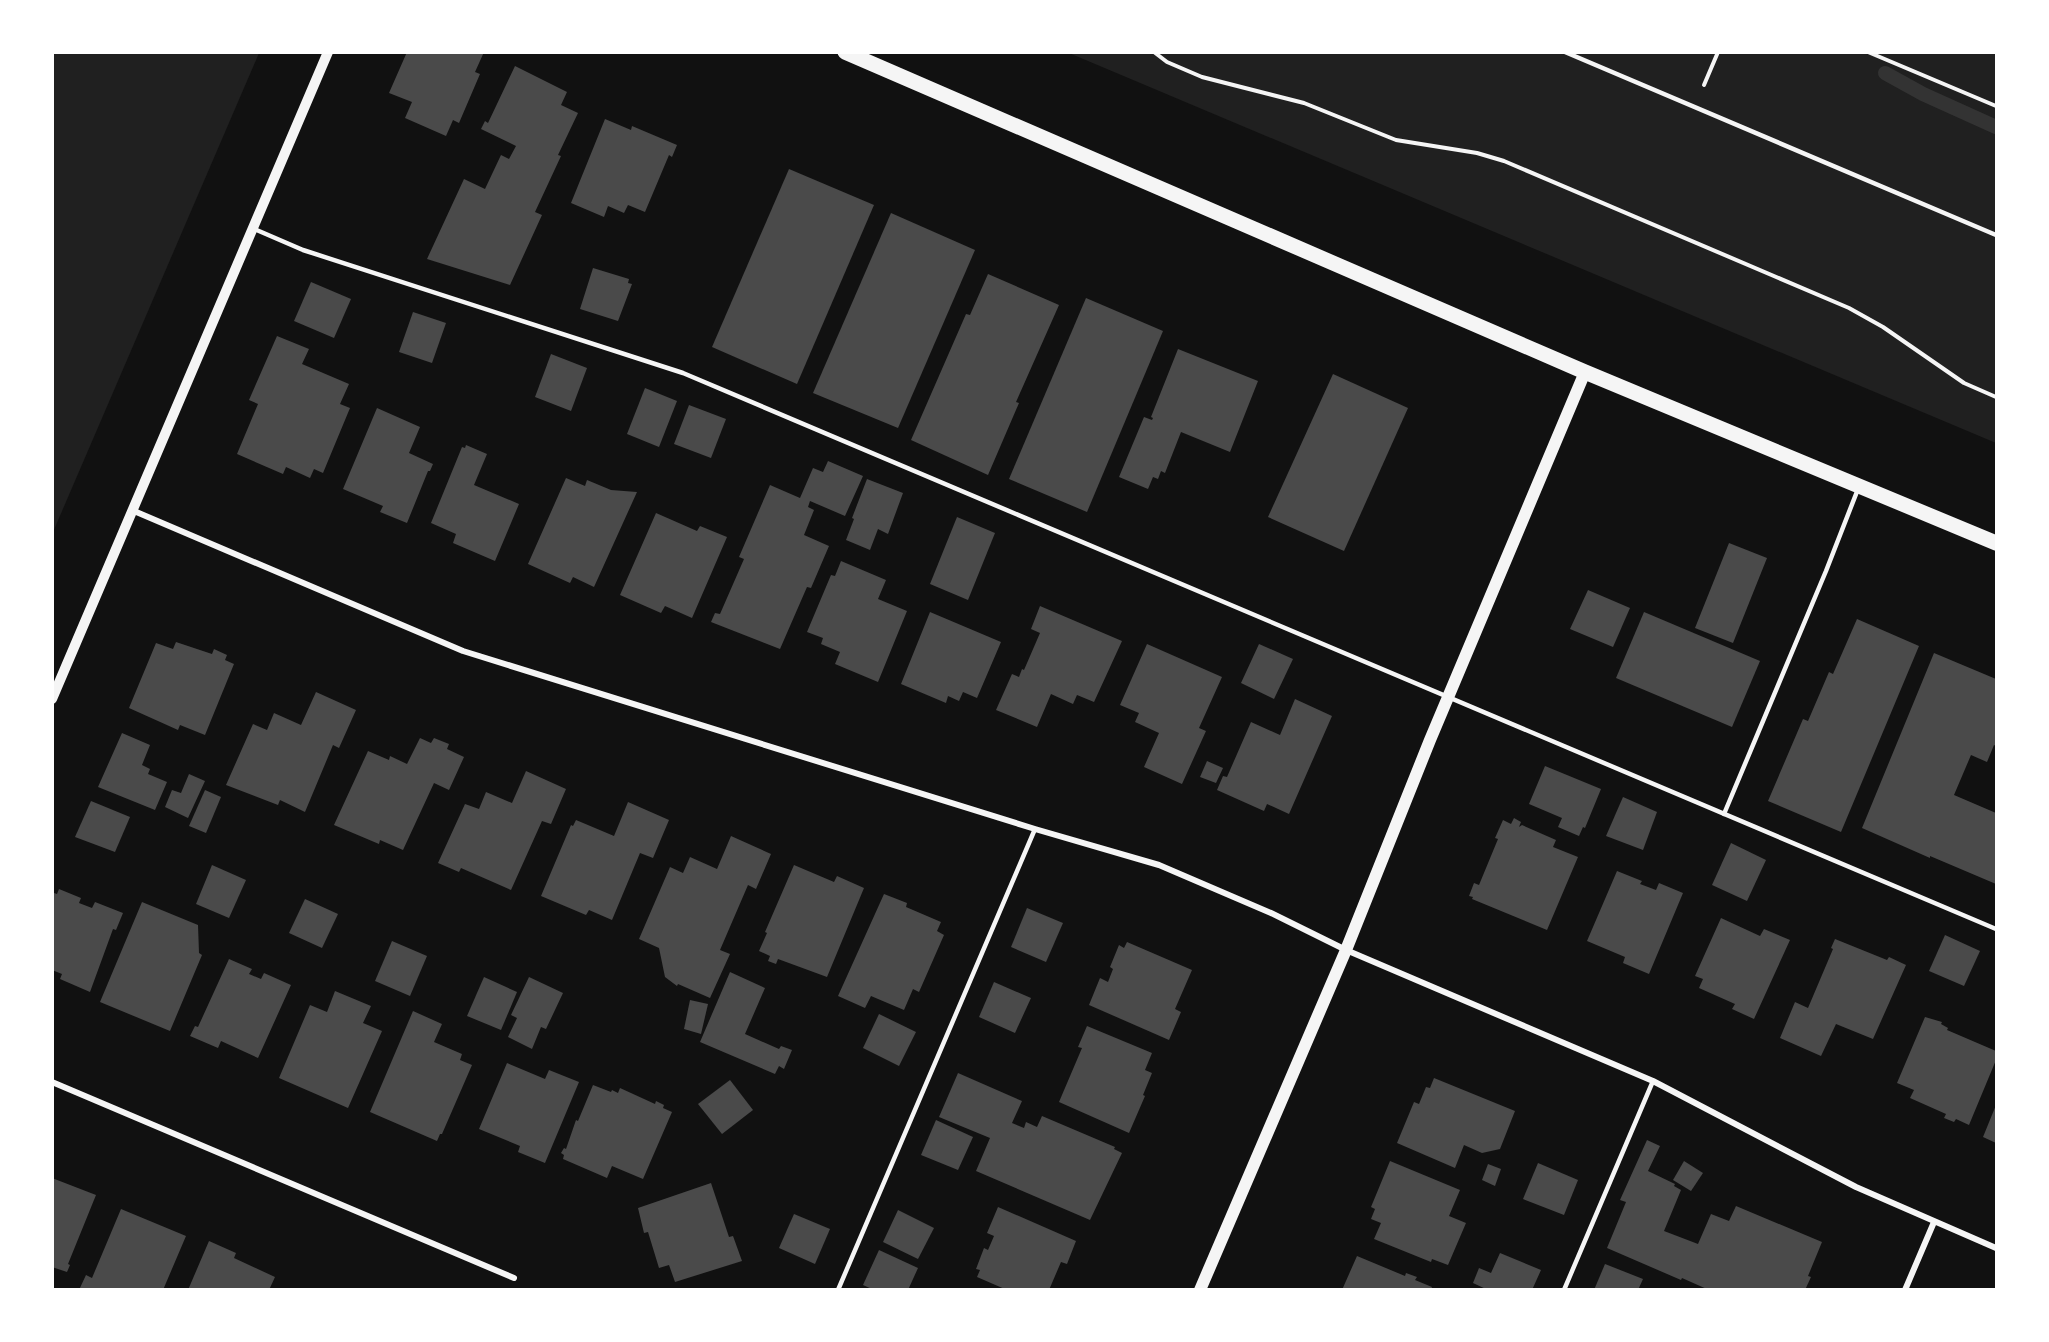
<svg xmlns="http://www.w3.org/2000/svg" width="2049" height="1342" font-family="Helvetica,sans-serif">
<rect width="100%" height="100%" fill="#111"/>
<!-- green -->
<g fill="#202020">
<path d="M53,52L259,53L53,532L52,53Z"/>
<path d="M1069,53H1996V443Z"/>
</g>
<g fill="none" stroke-linecap="round" stroke-linejoin="round">
<!-- stream -->
<path stroke="#333" stroke-width="14" d="M1885,73L1923,94L1996,127"/>
</g>
<!-- building -->
<g fill="#4a4a4a">
<path d="M407,52H484L475,72L480,74L459,123L453,120L446,136L405,118L412,102L389,93Z"/>
<path d="M515,66L567,92L561,105L578,113L558,155L561,156L535,212L542,215L510,285L427,259L464,179L485,189L501,155L509,159L516,146L481,129L485,121L488,123Z"/>
<path d="M605,119L631,130L632,126L677,145L672,157L669,155L645,212L628,205L624,213L608,206L604,217L571,203Z"/>
<path d="M789,169L874,205L797,384L712,347Z"/>
<path d="M891,213L975,250L898,428L813,393Z"/>
<path d="M593,268L629,279L628,283L632,284L618,321L580,309Z"/>
<path d="M988,274L1059,305L1016,402L1019,403L988,475L911,440L966,314L970,315Z"/>
<path d="M311,282L351,299L334,338L294,321Z"/>
<path d="M1086,298L1163,331L1087,512L1009,479Z"/>
<path d="M413,312L446,323L432,363L399,352Z"/>
<path d="M277,336L309,349L302,364L349,384L340,404L350,408L323,473L314,469L310,478L286,467L283,474L237,454L258,404L249,400Z"/>
<path d="M1178,349L1258,381L1230,452L1181,432L1165,473L1161,471L1158,479L1153,477L1148,489L1119,477L1144,417L1152,420L1153,418L1151,417Z"/>
<path d="M551,354L587,368L571,411L535,397Z"/>
<path d="M1333,374L1408,408L1344,551L1268,517Z"/>
<path d="M645,388L677,401L659,447L627,434Z"/>
<path d="M689,405L726,419L711,458L674,444Z"/>
<path d="M377,408L420,427L409,453L433,464L430,471H428L407,523L380,512L383,506L343,489Z"/>
<path d="M466,445L487,454L474,485L519,504L495,561L453,543L456,534L431,523L462,447L465,448Z"/>
<path d="M828,461L863,476L845,516L810,501L808,507L814,510L804,535L829,546L811,588L807,587L780,649L711,622L715,613L720,614L744,559L739,557L770,485L800,498L813,468L823,472Z"/>
<path d="M566,478L585,486L587,480L611,490L637,492L594,587L573,577L570,583L528,564Z"/>
<path d="M867,479L903,493L888,534L878,529L870,550L846,540L854,519L852,518Z"/>
<path d="M656,513L697,531L700,526L727,537L692,618L665,606L661,613L620,595Z"/>
<path d="M957,517L995,533L968,600L930,584Z"/>
<path d="M1729,543L1767,558L1733,643L1695,628Z"/>
<path d="M841,561L886,580L878,599L907,611L878,682L835,664L840,652L821,644L823,638L807,632L831,575L835,576Z"/>
<path d="M1588,590L1630,608L1613,647L1570,629Z"/>
<path d="M1040,606L1122,641L1094,702L1077,695L1073,704L1051,694L1037,727L996,710L1012,674L1019,677L1022,669L1024,670L1040,633L1031,629Z"/>
<path d="M930,612L1001,642L977,698L963,692L959,701L948,696L946,703L901,684Z"/>
<path d="M1644,612L1760,661L1732,727L1616,678Z"/>
<path d="M1857,619L1919,646L1841,832L1768,801L1803,719L1808,721L1829,672L1833,674Z"/>
<path d="M176,642L212,654L214,649L227,655L225,660L234,664L205,735L180,725L178,730L129,708L156,643L173,649Z"/>
<path d="M1147,644L1222,677L1199,728L1206,731L1182,784L1144,767L1159,733L1135,722L1139,713L1120,705Z"/>
<path d="M1259,644L1293,659L1274,699L1241,683Z"/>
<path d="M1934,653L1996,679V746L1994,745L1987,762L1971,755L1954,795L1996,813V884L1930,856V858L1862,828Z"/>
<path d="M316,692L356,710L339,748L333,745L305,812L280,800L278,805L226,785L253,724L267,730L274,713L301,725Z"/>
<path d="M1295,699L1332,716L1289,814L1267,804L1264,811L1217,790L1223,776L1227,777L1251,722L1280,735Z"/>
<path d="M122,733L150,745L142,765L150,769L148,774L167,782L155,810L98,787Z"/>
<path d="M420,738L431,743L434,738L449,744L447,749L464,757L449,790L434,783L403,850L380,840L379,844L334,825L368,751L389,760L390,756L407,764Z"/>
<path d="M1207,761L1223,768L1216,783L1200,777Z"/>
<path d="M1545,766L1601,789L1585,828L1583,827L1579,836L1558,827L1562,818L1529,804Z"/>
<path d="M526,771L566,789L551,824L542,821L511,890L461,868L459,872L438,863L465,804L479,809L486,792L512,803Z"/>
<path d="M189,774L205,781L188,818L165,807L172,790L181,793Z"/>
<path d="M205,790L221,797L206,833L189,826Z"/>
<path d="M1623,797L1657,812L1643,850L1606,836Z"/>
<path d="M91,801L130,817L115,852L75,837Z"/>
<path d="M628,802L669,820L653,858L640,853L612,920L589,910L586,915L541,896L571,825L573,826L576,820L614,836Z"/>
<path d="M1514,818L1521,822L1519,827L1522,825L1556,840L1553,847L1578,857L1547,930L1472,899L1473,897L1469,896L1474,883L1479,885L1498,839L1495,838L1503,820L1511,824Z"/>
<path d="M731,836L771,854L756,889L748,885L720,950L730,954L710,998L678,984L677,986L665,977L659,948L639,939L670,867L683,873L690,857L717,869Z"/>
<path d="M1731,843L1766,860L1747,901L1712,885Z"/>
<path d="M212,865L246,880L229,918L196,904Z"/>
<path d="M794,865L834,882L837,876L864,888L827,977L778,959L776,964L768,961L770,956L759,951L767,933L765,932Z"/>
<path d="M1617,871L1642,881L1640,884L1656,890L1659,883L1683,893L1649,974L1623,963L1625,957L1587,941Z"/>
<path d="M59,889L81,898L79,903L92,908L95,902L123,913L116,930L113,929L90,992L60,979L62,974L52,970V895L54,893L57,894Z"/>
<path d="M884,894L907,903L906,907L941,922L937,931L944,935L919,992L913,989L904,1010L871,996L865,1008L838,996Z"/>
<path d="M305,899L338,914L322,948L289,933Z"/>
<path d="M142,902L198,925L199,953L202,955L170,1031L100,1002Z"/>
<path d="M1027,908L1063,923L1046,962L1011,947Z"/>
<path d="M1721,918L1760,936L1764,929L1790,940L1754,1019L1732,1009L1735,1004L1699,988L1703,979L1695,976Z"/>
<path d="M1945,935L1980,951L1964,986L1929,971Z"/>
<path d="M1835,939L1887,960L1889,957L1906,965L1873,1039L1836,1024L1821,1056L1780,1038L1795,1002L1808,1008L1833,949L1831,948Z"/>
<path d="M392,941L427,956L410,996L375,981Z"/>
<path d="M1127,942L1192,970L1175,1009L1181,1012L1169,1040L1089,1005L1100,978L1108,982L1113,969L1110,967L1119,945L1124,948Z"/>
<path d="M229,959L252,969L249,974L261,979L264,973L291,985L258,1058L221,1041L218,1048L190,1036L195,1026L198,1027Z"/>
<path d="M730,972L765,988L745,1034L779,1049L781,1046L792,1050L784,1069L779,1066L775,1074L700,1042Z"/>
<path d="M484,977L517,992L501,1030L467,1016Z"/>
<path d="M529,977L563,993L546,1029L541,1027L532,1049L508,1037L517,1018L511,1015Z"/>
<path d="M994,982L1031,998L1015,1033L979,1017Z"/>
<path d="M335,991L371,1006L363,1023L382,1031L348,1108L279,1078L310,1005L327,1012Z"/>
<path d="M690,1000L708,1004L701,1034L684,1029Z"/>
<path d="M413,1011L442,1024L434,1042L462,1054L460,1060L472,1065L442,1134H440L437,1141L370,1112Z"/>
<path d="M879,1014L916,1032L899,1066L863,1048Z"/>
<path d="M1925,1017L1942,1022L1941,1024L1948,1028L1947,1030L1996,1051V1060L1969,1125L1956,1119L1954,1122L1944,1118L1946,1114L1910,1098L1914,1090L1897,1083Z"/>
<path d="M1087,1026L1152,1053L1145,1070L1152,1073L1143,1095L1145,1096L1129,1133L1059,1102L1082,1048L1078,1047Z"/>
<path d="M507,1063L545,1079L549,1070L579,1082L545,1163L518,1152L520,1146L479,1129Z"/>
<path d="M958,1073L1022,1101L1012,1123L1024,1128L1026,1122L1037,1127L1042,1116L1115,1147L1114,1149L1122,1153L1090,1220L976,1171L990,1138L939,1117Z"/>
<path d="M1434,1078L1515,1111L1500,1149L1482,1153L1464,1145L1455,1168L1397,1143L1414,1102L1419,1104L1426,1087L1430,1088Z"/>
<path d="M730,1080L753,1110L722,1134L698,1104Z"/>
<path d="M593,1085L611,1092L612,1090L618,1093L620,1088L655,1104L656,1101L664,1105L663,1108L672,1112L643,1179L612,1166L607,1178L563,1159L564,1155L561,1153L564,1148L566,1149L576,1120L578,1121Z"/>
<path d="M1996,1105V1143L1983,1137Z"/>
<path d="M936,1120L973,1137L958,1170L921,1155Z"/>
<path d="M1647,1140L1660,1146L1648,1171L1675,1184L1674,1186L1681,1190L1664,1231L1698,1244L1711,1214L1729,1221L1736,1206L1822,1242L1808,1276L1811,1277L1805,1290H1709L1682,1278L1681,1280L1607,1248L1626,1202L1620,1200Z"/>
<path d="M1390,1161L1460,1190L1449,1216L1466,1223L1448,1265L1432,1259L1431,1262L1374,1239L1381,1223L1371,1219L1375,1209L1371,1207Z"/>
<path d="M1684,1161L1703,1173L1691,1191L1673,1180Z"/>
<path d="M1538,1163L1578,1180L1564,1215L1523,1199Z"/>
<path d="M1488,1164L1501,1169L1495,1186L1482,1180Z"/>
<path d="M52,1178L96,1195L68,1264L70,1265L67,1272L52,1267Z"/>
<path d="M711,1183L729,1237L733,1236L742,1261L675,1282L669,1265L659,1268L648,1232L644,1233L638,1208Z"/>
<path d="M998,1207L1076,1241L1067,1264L1061,1262L1049,1290H1007L977,1277L980,1270L976,1269L984,1248L988,1250L994,1236L987,1233Z"/>
<path d="M121,1209L186,1236L163,1290H79L86,1275L92,1278Z"/>
<path d="M898,1210L934,1228L918,1259L883,1242Z"/>
<path d="M794,1214L830,1229L815,1264L779,1248Z"/>
<path d="M209,1241L236,1253L234,1258L275,1277L269,1290H188Z"/>
<path d="M879,1250L918,1268L908,1290H874L863,1285Z"/>
<path d="M1500,1253L1541,1270L1532,1290H1488L1473,1283L1479,1268L1491,1273Z"/>
<path d="M1357,1256L1405,1276L1406,1273L1417,1277L1415,1280L1432,1287L1431,1290H1342Z"/>
<path d="M1605,1264L1643,1279L1638,1290H1594Z"/>
</g>
<g fill="none" stroke-linecap="round" stroke-linejoin="round">
<!-- path -->
<g stroke="#f5f5f5" stroke-width="4">
<path d="M1154,52L1167,62L1202,77L1304,103L1396,140L1477,153L1504,161L1849,308L1883,327L1964,383L1996,397"/>
<path d="M1868,52L1996,106"/>
<path d="M1704,85L1718,52"/>
</g>
<!-- service -->
<g stroke="#f5f5f5" stroke-width="4.5">
<path d="M1565,52L1996,235"/>
<path d="M252,228L303,250L683,373L1996,929"/>
<path d="M1724,814L1826,571L1858,489"/>
<path d="M838,1290L1035,829"/>
<path d="M1564,1290L1653,1081"/>
</g>
<!-- minor -->
<g stroke="#f5f5f5" stroke-width="6">
<path d="M134,511L463,651L1035,829L1159,865L1271,913L1346,950L1653,1081L1856,1187L1996,1248"/>
<path d="M52,1082L514,1278"/>
<path d="M1905,1290L1934,1222"/>
</g>
<!-- tertiary -->
<path stroke="#f5f5f5" stroke-width="10" d="M52,699L328,52"/>
<!-- secondary -->
<path stroke="#f5f5f5" stroke-width="12" d="M1200,1290L1346,950L1430,740L1585,372"/>
<!-- primary -->
<path stroke="#f5f5f5" stroke-width="15" d="M845,52L1585,372L1996,543"/>
</g>
<!-- border -->
<rect width="2049" height="1342" fill="none" stroke="#ffffff" stroke-width="108"/>
</svg>
